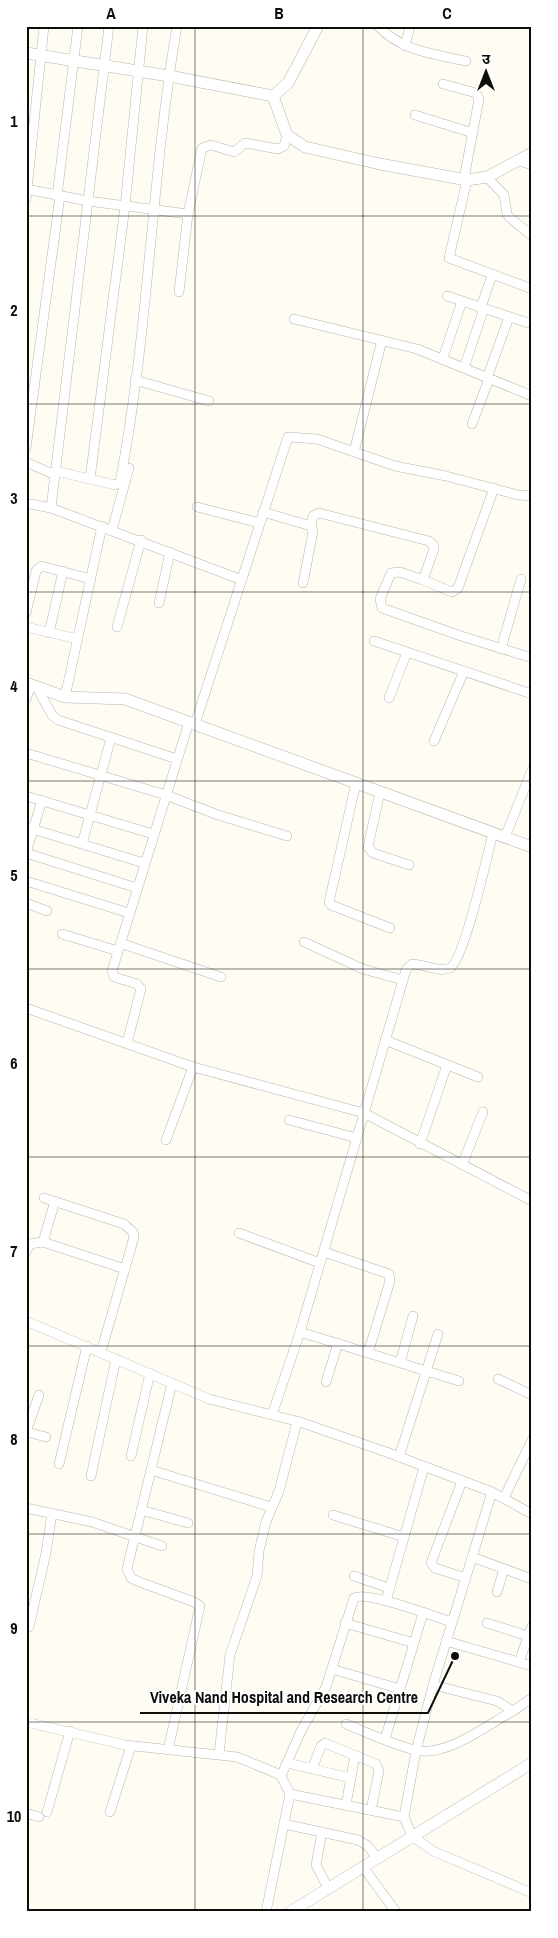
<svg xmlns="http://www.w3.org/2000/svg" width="558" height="1938" font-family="'Archivo Narrow','Noto Sans Devanagari',sans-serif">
<rect width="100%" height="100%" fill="#fffcf3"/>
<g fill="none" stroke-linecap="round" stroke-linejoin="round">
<defs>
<g id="street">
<path d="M378,26C401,51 434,54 466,61"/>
<path d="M405,46L410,26"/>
<path d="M443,84L476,93L479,99L464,179"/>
<path d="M415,115L473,133"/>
<path d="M520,161L532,165"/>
<path d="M487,177L504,195L507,214L509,217L532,236"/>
<path d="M467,180L449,258L532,289"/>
<path d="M26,189L88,201L188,214"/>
<path d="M57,196L78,26"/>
<path d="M26,199L44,26"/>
<path d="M179,292L188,214L202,148L211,145L234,152L245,143L278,149L284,146L287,135"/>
<path d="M447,296L528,323"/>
<path d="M481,307L492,275"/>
<path d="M294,319L417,349L532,396"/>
<path d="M443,358L462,301"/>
<path d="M464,368L484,308"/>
<path d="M487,378L509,317"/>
<path d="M135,380L209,401"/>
<path d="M472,424L489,379"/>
<path d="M26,448L60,196"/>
<path d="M354,452L382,340"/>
<path d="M26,462L55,475"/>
<path d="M56,471L115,485L120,482C149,332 151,177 177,26"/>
<path d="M90,479L125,206L143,26"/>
<path d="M26,505L31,504L51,508L242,580"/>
<path d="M197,507L260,523"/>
<path d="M51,508L109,26"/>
<path d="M263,512L311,526L313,532L303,583"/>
<path d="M311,526L313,516L319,513L429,541L434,546V549L423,580L452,592L458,588L494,488"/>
<path d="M112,530L129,468"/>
<path d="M423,580L400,572L391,573L380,599L382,608L458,635L532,658"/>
<path d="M159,603L170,552"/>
<path d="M26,613L36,571L41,566L91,579"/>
<path d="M26,627L78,639"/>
<path d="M117,627L141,540"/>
<path d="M49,633L63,571"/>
<path d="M374,641L532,694"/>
<path d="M501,649L521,579"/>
<path d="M37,688L52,715L58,720L177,759"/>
<path d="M65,697L102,526"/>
<path d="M389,698L407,652"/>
<path d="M26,699L31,685"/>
<path d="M195,724L288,437L317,439L395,466L446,476L518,495L532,496"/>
<path d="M434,741L464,671"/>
<path d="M26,753L166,795L218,815L287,836"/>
<path d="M356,783L329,902L331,905L390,928"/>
<path d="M380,792L368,847L373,853L409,865"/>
<path d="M26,796L153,834"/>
<path d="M26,827L144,863"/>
<path d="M505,837L532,770"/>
<path d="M82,844L111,738"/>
<path d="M26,853L137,888"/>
<path d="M26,853L42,800"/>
<path d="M26,881L129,913"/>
<path d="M26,903L47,911"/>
<path d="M62,934L118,951"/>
<path d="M304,942L363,969L403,980"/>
<path d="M120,943L221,977"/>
<path d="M26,1008L193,1067L364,1113L532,1201"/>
<path d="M385,1040L478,1077"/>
<path d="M127,1043L141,989L137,984L114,977L112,971L189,722"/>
<path d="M289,1120L357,1138"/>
<path d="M166,1140L193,1067"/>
<path d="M420,1144L447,1065"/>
<path d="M462,1165L483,1112"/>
<path d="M44,1198L124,1224L133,1232L134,1237L101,1352"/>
<path d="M239,1233L320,1263"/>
<path d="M43,1242L55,1201"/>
<path d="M26,1252L30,1244L43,1242L125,1269"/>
<path d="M324,1252L389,1274L390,1281L368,1353"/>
<path d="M26,1321L209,1399L300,1422L389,1453L492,1492L532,1514"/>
<path d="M300,1332L459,1381"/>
<path d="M400,1363L413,1316"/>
<path d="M498,1379L532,1395"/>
<path d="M326,1382L338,1343"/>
<path d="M272,1415L300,1332L406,970L412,964C423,964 441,973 450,968C464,960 488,853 493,833"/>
<path d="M26,1432L39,1395"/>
<path d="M26,1432L46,1437"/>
<path d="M131,1456L150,1373"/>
<path d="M399,1457L438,1334"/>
<path d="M59,1464L87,1346"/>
<path d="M151,1470L271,1507"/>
<path d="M91,1476L116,1359"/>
<path d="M462,1481L431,1563L435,1568L466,1578"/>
<path d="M492,1492L433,1685L416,1751L404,1817L412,1836L433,1851L532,1893"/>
<path d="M504,1498L532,1440"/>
<path d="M26,1508L92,1522L162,1546"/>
<path d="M141,1510L188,1523"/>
<path d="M333,1515L404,1537"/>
<path d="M472,1557L532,1579"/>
<path d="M354,1576L389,1588"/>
<path d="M497,1592L504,1569"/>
<path d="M386,1601L424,1467"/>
<path d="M345,1623L414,1643"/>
<path d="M487,1623L528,1636"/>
<path d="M29,1627L46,1553L52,1513"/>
<path d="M446,1641L532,1666"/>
<path d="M519,1662L532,1626"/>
<path d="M332,1669L400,1689"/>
<path d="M433,1685L497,1701L513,1711L532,1698"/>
<path d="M26,1722L125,1745L237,1757L276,1773L281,1776L290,1794"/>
<path d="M346,1724C368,1733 391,1744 415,1750C446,1758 487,1725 513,1711"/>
<path d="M385,1739L423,1613"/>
<path d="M168,1750L200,1606L194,1602L137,1581L131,1578L127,1569L172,1383"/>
<path d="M219,1754L230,1655L257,1576L259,1551L266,1522L279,1491L297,1422"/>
<path d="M287,1763L351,1778"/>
<path d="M312,1769L321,1746L325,1743L376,1764L379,1771L371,1810"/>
<path d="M281,1776L301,1731L326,1687L354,1598C366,1590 435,1617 452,1622"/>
<path d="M346,1805L355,1755"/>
<path d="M47,1812L70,1731"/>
<path d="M110,1812L131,1746"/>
<path d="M26,1813L39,1817"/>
<path d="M284,1824L358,1840L368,1846L377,1858"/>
<path d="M322,1832L316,1865L328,1888"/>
<path d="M363,1867L396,1912"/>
<path d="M266,1912L290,1794L404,1817"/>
</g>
<g id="secondary">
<path d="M26,53L169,76L273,96L288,83L318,26"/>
<path d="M273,96L287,135L305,147L380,164L467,180L487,177L532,153"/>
<path d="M26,683L65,697L125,699L532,847"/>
<path d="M290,1912L532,1763"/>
</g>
</defs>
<!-- street casing -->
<use href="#street" stroke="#b8b5ab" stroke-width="10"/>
<!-- secondary casing -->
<use href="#secondary" stroke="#b8b5ab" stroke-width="12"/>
<!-- street -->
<use href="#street" stroke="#fff" stroke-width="9"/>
<!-- secondary -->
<use href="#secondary" stroke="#fff" stroke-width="11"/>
</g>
<!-- grid -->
<path fill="none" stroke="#0e0d0a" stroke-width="1" stroke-opacity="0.55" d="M195,26V1912M363,26V1912M26,216H532M26,404H532M26,592H532M26,781H532M26,969H532M26,1157H532M26,1346H532M26,1534H532M26,1722H532"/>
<!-- callouts -->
<path fill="none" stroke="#0e0d0a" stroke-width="2" d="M455 1656L428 1713H140"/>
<circle fill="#0e0d0a" stroke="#fff" stroke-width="2" cx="455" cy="1656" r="5"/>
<g font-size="16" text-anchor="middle" font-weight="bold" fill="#0e0d0a" stroke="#fff" stroke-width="4" stroke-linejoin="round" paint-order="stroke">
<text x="284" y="1703">Viveka Nand Hospital and Research Centre</text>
</g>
<!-- border -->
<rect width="558" height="1938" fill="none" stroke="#ffffff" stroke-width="55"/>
<!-- north arrow -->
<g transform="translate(486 72)" stroke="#ffffff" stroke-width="4" paint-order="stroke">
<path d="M0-4L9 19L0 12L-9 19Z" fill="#0e0d0a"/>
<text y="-8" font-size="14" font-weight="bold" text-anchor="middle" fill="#0e0d0a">उ</text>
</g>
<rect x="28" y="28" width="502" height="1882" fill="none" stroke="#0e0d0a" stroke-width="2"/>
<g font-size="16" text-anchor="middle" font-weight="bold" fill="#0e0d0a">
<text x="111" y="19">A</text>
<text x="279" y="19">B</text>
<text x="447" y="19">C</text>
<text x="14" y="127">1</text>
<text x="14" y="316">2</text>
<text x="14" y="504">3</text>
<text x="14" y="692">4</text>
<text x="14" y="881">5</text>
<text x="14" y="1069">6</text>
<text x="14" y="1257">7</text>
<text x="14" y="1445">8</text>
<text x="14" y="1634">9</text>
<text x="14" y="1822">10</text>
</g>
</svg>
